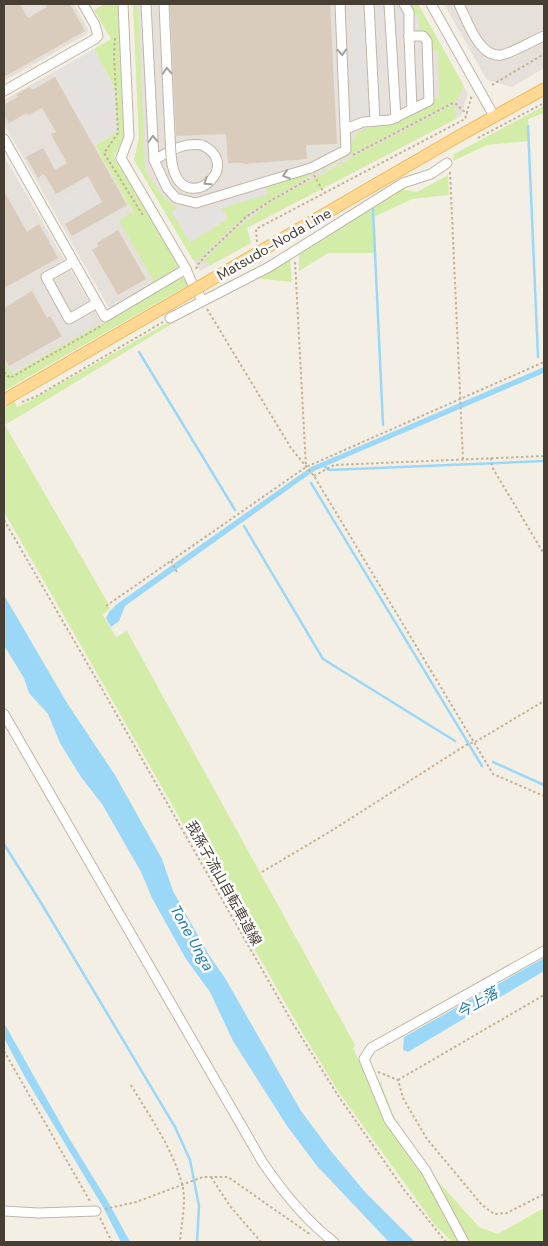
<svg xmlns="http://www.w3.org/2000/svg" width="548" height="1246" font-family="'DM Sans','Noto Sans JP',sans-serif">
<rect width="100%" height="100%" fill="#f4efe5"/>
<!-- industrial -->
<g fill="#e6e0da">
<path d="M4,4H74L88,29L87,34L4,81Z"/>
<path d="M133,4H418L468,94L461,116L247,228L251,243L200,271L134,160L139,138Z"/>
<path d="M444,4H544V68L512,87L487,80Z"/>
<path d="M54,72L133,213L120,221L155,283L114,308L108,306L4,124V100Z"/>
<path d="M4,156L102,324L11,374L4,361Z"/>
</g>
<!-- green -->
<g fill="#d3eda9">
<path d="M105,4H118L124,137L114,157L178,264L176,271L155,283L119,221L133,212L95,145L117,132L115,89L94,49L111,39L94,10Z"/>
<path d="M133,4H138L145,171L163,197L177,208L172,211L190,242L228,219L221,208L267,194L265,187L312,172L313,174L254,210L253,209L247,213L249,215L231,228L202,257L201,260H193L134,160L139,138Z"/>
<path d="M410,4H418L464,86L456,102H453L315,173L314,171L351,152C351,137 358,128 373,127L431,51L413,33L418,15H412V8Z"/>
<path d="M453,105H455L456,119L247,228L251,243L211,265L204,261L233,231L271,202L366,150Z"/>
<path d="M544,106V113L528,119L529,141L487,145L453,161L454,154Z"/>
<path d="M448,175L449,195L412,199L374,217L376,253H328L299,271V254L401,189L417,192Z"/>
<path d="M290,259L292,282L254,278Z"/>
<path d="M185,276L190,284L4,391V361L12,374Z"/>
<path d="M200,304H202L204,308H198L5,425L108,603L110,608L103,615L116,637L127,631L355,1045L353,1048L387,1121L427,1181L460,1242H452L435,1225L340,1094L303,1034L87,656L4,512V406L14,400L17,407L35,398Z"/>
<path d="M383,1079L382,1081V1086L394,1117L436,1179L479,1227L498,1234L544,1208V1242H469L434,1179L392,1117L379,1084Z"/>
</g>
<!-- parking -->
<g fill="#e5e1de">
<path d="M349,4H410L413,15H418L419,30L413,31V33H424L431,39V51H438L439,98L434,99V102L393,124H369L360,128L354,133Z"/>
<path d="M94,49L115,89L117,132L95,145L54,72Z"/>
<path d="M87,184L98,205L65,223L53,203Z"/>
<path d="M265,187L268,194L222,208L228,219L190,242L171,212L177,208L178,205L189,209L191,215L197,211L199,214L204,211L203,208L212,206L214,209L221,205L220,202Z"/>
<path d="M44,283L68,323L91,311L97,320L65,338L52,313L49,314L35,288Z"/>
</g>
<!-- water -->
<g fill="#9bd8f8">
<path d="M544,367V373L314,471L125,606L119,621L111,627L106,618L109,612L117,604L311,467Z"/>
<path d="M4,595L67,703L115,775L162,859L173,891L209,955L225,978L301,1111L330,1150L365,1192L415,1242H389L317,1166L287,1126L233,1041L210,992L186,959L152,898L141,872L102,804L81,777L60,743L48,714L29,693L24,678L5,647L4,643Z"/>
<path d="M544,958V971L408,1052L403,1050L404,1037Z"/>
<path d="M4,1023L66,1133L110,1205L130,1242H121L103,1207L26,1079L4,1038Z"/>
</g>
<g fill="none" stroke-linecap="round" stroke-linejoin="round">
<!-- stream -->
<g stroke="#9bd8f8" stroke-width="2.5">
<path d="M528,126L538,357"/>
<path d="M373,209L383,425"/>
<path d="M139,352L235,510"/>
<path d="M323,465L329,470L544,461"/>
<path d="M311,483L482,766"/>
<path d="M244,526L323,659L455,741"/>
<path d="M493,762L544,785"/>
<path d="M4,844L43,906L175,1127L190,1160L199,1206L197,1242"/>
</g>
</g>
<!-- building -->
<g fill="#daccbc">
<path d="M4,4H20L28,18L47,7L45,4H70L85,31L4,77Z"/>
<path d="M170,4H330L337,144L306,145L307,159L244,164V163H228L226,134L176,136Z"/>
<path d="M55,77L127,205L72,236L65,224L102,202L88,176L56,194L44,174L38,178L26,157L43,148L55,170L67,163L51,134L56,132L42,108L28,115L27,113L9,123L4,114V105L18,97L16,94L30,87L32,90Z"/>
<path d="M4,191L27,232L39,224L58,258L6,287L4,282Z"/>
<path d="M118,230L146,279L118,295L92,250L99,246L97,243Z"/>
<path d="M32,291L47,318L50,316L62,336L9,366L4,357V308Z"/>
</g>
<g fill="none" stroke-linecap="round" stroke-linejoin="round">
<defs>
<g id="minor">
<path d="M123,4L129,137L121,158L186,269L191,281L202,300"/>
<path d="M146,4L154,160L167,188L176,198L196,203L209,199L311,168L346,150L340,4"/>
<path d="M164,4L170,137"/>
<path d="M369,4L375,121"/>
<path d="M389,4L396,118"/>
<path d="M431,4L494,116"/>
<path d="M459,4C467,20 479,58 501,55C510,54 534,40 544,36"/>
<path d="M409,36L412,109"/>
<path d="M4,91L95,39L98,36L95,25L83,4"/>
<path d="M346,129L363,122L390,120L429,101L427,41L423,36H409V12L404,4"/>
<path d="M4,139L105,317L186,269"/>
<path d="M154,160C170,151 183,142 202,145"/>
<path d="M73,262L46,277L69,319L97,303"/>
<path d="M170,318L269,267L403,183L431,174L447,163"/>
<path d="M4,714L263,1163C283,1192 306,1221 334,1242"/>
<path d="M4,1211L38,1213L96,1211"/>
<path d="M464,1242L426,1171L389,1120L364,1059L371,1048L544,951"/>
</g>
<path id="major" d="M266,248L459,136L544,89"/>
</defs>
<!-- minor casing -->
<use href="#minor" stroke="#c1b6a7" stroke-width="11"/>
<!-- major casing -->
<use href="#major" stroke="#f0b757" stroke-width="13"/>
<!-- path -->
<g stroke="#c4b196" stroke-width="2" stroke-dasharray="2.5 2.5" stroke-linecap="butt">
<path d="M115,38L114,55L118,133L104,153L144,217"/>
<path d="M492,85L544,54"/>
<path d="M478,138L544,103"/>
<path d="M353,155L453,103L456,104L467,114"/>
<path d="M450,172L463,459"/>
<path d="M314,175L324,193"/>
<path d="M257,242L256,229L465,119L472,95"/>
<path d="M295,262L306,467"/>
<path d="M196,269L198,264L201,262L203,258L246,217L270,201L309,179"/>
<path d="M207,309L291,448L314,476L493,774L544,796"/>
<path d="M4,372L10,378L103,325"/>
<path d="M22,402L37,396L163,322"/>
<path d="M491,458L492,467L544,554"/>
<path d="M314,476L334,465L544,456"/>
<path d="M4,520L98,682L292,1022L339,1097L405,1191L446,1242"/>
<path d="M171,561L178,574"/>
<path d="M106,606L306,467L544,362"/>
<path d="M262,872L331,831L466,745L477,741L544,701"/>
<path d="M4,1051L91,1203"/>
<path d="M378,1072L398,1080L403,1098L427,1139L482,1205L494,1214L507,1213L544,1194"/>
<path d="M398,1080L544,995"/>
<path d="M131,1085C150,1117 173,1149 182,1184C187,1202 181,1224 180,1242"/>
<path d="M211,1177L230,1206L261,1242"/>
<path d="M105,1209L136,1202L203,1177H228L311,1235"/>
<path d="M100,1218L112,1242"/>
</g>
<!-- minor -->
<use href="#minor" stroke="#fff" stroke-width="9"/>
<!-- major -->
<use href="#major" stroke="#ffd994" stroke-width="11"/>
<defs>
<path id="minor-bridge" d="M170,137C171,149 170,165 176,176C192,210 243,165 202,145"/>
<path id="major-bridge" d="M4,400L266,248"/>
</defs>
<!-- minor-bridge casing -->
<use href="#minor-bridge" stroke="#c1b6a7" stroke-width="11" stroke-linecap="butt"/>
<!-- major-bridge casing -->
<use href="#major-bridge" stroke="#f0b757" stroke-width="13" stroke-linecap="butt"/>
<!-- minor-bridge -->
<use href="#minor-bridge" stroke="#fff" stroke-width="9"/>
<!-- major-bridge -->
<use href="#major-bridge" stroke="#ffd994" stroke-width="11"/>
</g>
<!-- one-way arrows -->
<defs><path id="oneway-chevron" d="M-2-3.5L2.5 0L-2 3.5" fill="none" stroke-width="1.6" stroke-linecap="round" stroke-linejoin="round" transform="scale(1.25)"/></defs>
<g stroke="#a49f9a">
<use href="#oneway-chevron" transform="translate(342 52) rotate(87)"/>
<use href="#oneway-chevron" transform="translate(167 71) rotate(-93)"/>
<use href="#oneway-chevron" transform="translate(153 139) rotate(-93)"/>
<use href="#oneway-chevron" transform="translate(286 175) rotate(163)"/>
<use href="#oneway-chevron" transform="translate(207 182) rotate(145)"/>
</g>
<g text-anchor="middle" stroke-width="5" stroke-linejoin="round" paint-order="stroke">
<!-- street labels -->
<g font-size="14" fill="#483f34" stroke="#fff">
<text transform="translate(274 244) rotate(-30)" y="5">Matsudo-Noda Line</text>
<text transform="translate(224 883) rotate(61)" y="5">我孫子流山自転車道線</text>
</g>
<!-- water labels -->
<g font-size="15" font-style="italic" fill="#207cae" stroke="#fff">
<text transform="translate(192 938) rotate(61)" y="5">Tone Unga</text>
<text transform="translate(477 1003) rotate(-30)" y="5">今上落</text>
</g>
</g>
<!-- border -->
<rect width="548" height="1246" fill="none" stroke="#483f34" stroke-width="10"/>
</svg>
